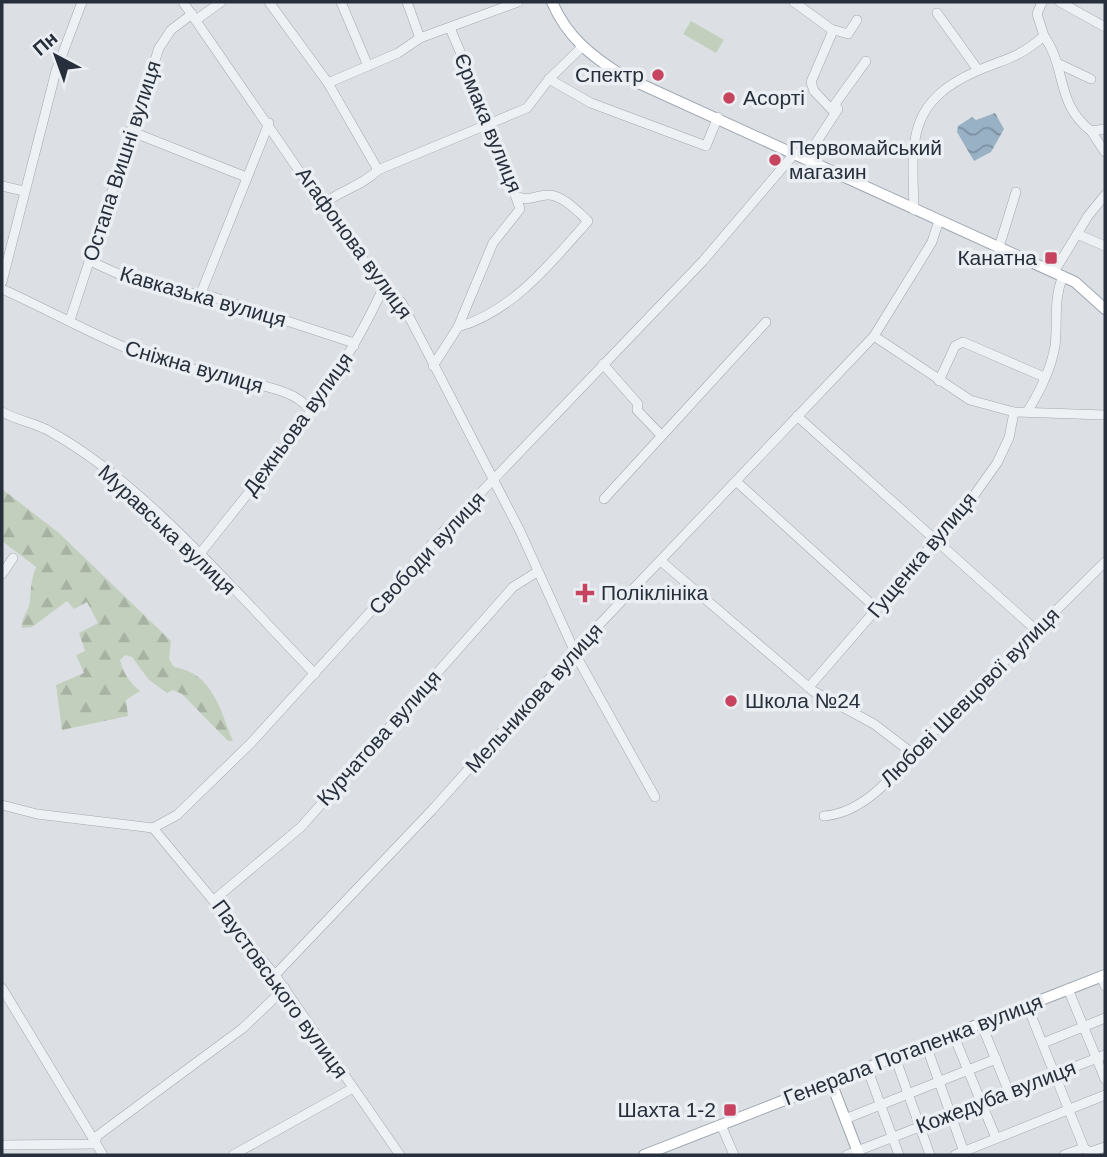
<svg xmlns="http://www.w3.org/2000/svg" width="1107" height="1157" font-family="Arial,sans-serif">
<defs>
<pattern id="forest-firs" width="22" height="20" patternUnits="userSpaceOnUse" patternTransform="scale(1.75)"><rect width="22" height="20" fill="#c3cfbd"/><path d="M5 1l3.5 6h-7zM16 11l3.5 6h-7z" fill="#a7b2a3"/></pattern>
<pattern id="water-waves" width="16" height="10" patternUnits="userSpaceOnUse" patternTransform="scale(1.75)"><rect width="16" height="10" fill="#98b1c5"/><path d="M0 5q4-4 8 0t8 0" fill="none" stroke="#7c90a1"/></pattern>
</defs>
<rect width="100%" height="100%" fill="#dce0e5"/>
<!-- forest -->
<path fill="url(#forest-firs)" d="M2,489L59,533L171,641L169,659L174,667C213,673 220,710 233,741H228L182,694L173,690L167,693L149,680L132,657L125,655L120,660C123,673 130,683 140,691L126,700L128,716L62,730L56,685L84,673L76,655L85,651L79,633L98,623L87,602L74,609L67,601L32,627L22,628C21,616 29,612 30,601C31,588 31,580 36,567L2,541Z"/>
<!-- park -->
<path fill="#c3cfbd" d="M691,21L724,40L716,53L683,34Z"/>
<!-- water -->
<path fill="url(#water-waves)" d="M995,113L1004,129L991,152L974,161L957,132L958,126L972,117L976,120Z"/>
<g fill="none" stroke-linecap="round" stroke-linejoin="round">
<defs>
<g id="minor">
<path d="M183,2L337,226L384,286L402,303L520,531L579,661L655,797"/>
<path d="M269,2L328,83L378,170"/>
<path d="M341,2L368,66"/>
<path d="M407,2L420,38"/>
<path d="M794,2L831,29L848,34L857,20"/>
<path d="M1060,2L1105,27"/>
<path d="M937,13L978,70"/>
<path d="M196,20L221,2"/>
<path d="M831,29L832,33L811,82L814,91L835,113"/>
<path d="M1044,36C1067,68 1055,103 1091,131"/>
<path d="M1057,63L1091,79"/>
<path d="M549,79L591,103L706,146L718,117"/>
<path d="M328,83L398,53L420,38L518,2"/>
<path d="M1105,129L1091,131L1105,152"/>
<path d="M130,131L246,177"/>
<path d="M806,158L838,109L835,104L866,61"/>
<path d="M2,186L24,191"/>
<path d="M322,205C340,190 361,187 378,170L527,108L549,79L582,47"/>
<path d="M914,210C912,142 906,102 977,71C1007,58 1017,59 1044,36L1037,14L1042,2"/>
<path d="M1077,234L1105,246"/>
<path d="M999,247L1016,192"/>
<path d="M90,261C124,277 162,295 201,293L351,342L354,346"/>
<path d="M1054,272L1088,216L1105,195"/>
<path d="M2,282L56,71L82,2"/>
<path d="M2,289C51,311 98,338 148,357C176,367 207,371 236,379C259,386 294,389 309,409"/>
<path d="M201,293L269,123"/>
<path d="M70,320L159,48L171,30L192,14"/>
<path d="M458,327C512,312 552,262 588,221C578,212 565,197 550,195C537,194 531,202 518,197"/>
<path d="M874,336L970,400L1014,412L1105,415"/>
<path d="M603,364L638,404L637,410L661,435"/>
<path d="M433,366L458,327L493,243L520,209L490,122L450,28"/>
<path d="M939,381L955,346L963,342L1044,377"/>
<path d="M2,412C18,421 36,423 51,432C145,484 239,596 315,674"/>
<path d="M1027,412C1039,393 1051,369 1055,346C1058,321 1053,300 1063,276"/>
<path d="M797,416L1036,630"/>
<path d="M737,482L877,609"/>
<path d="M604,499L766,322"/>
<path d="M199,555C266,470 340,385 384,286"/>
<path d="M662,562L813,691L874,724L912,753"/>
<path d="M2,574L13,558"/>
<path d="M809,687L970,501L997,463L1009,438L1014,412"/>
<path d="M2,805L37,814L153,828L177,815L251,743L442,533L703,261L795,153"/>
<path d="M824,816C861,813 890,781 912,753L1105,562"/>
<path d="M153,828L275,975L400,1155"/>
<path d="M215,899L301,827L513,587L537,572"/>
<path d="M275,975L432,810L575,650L874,336L932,242L939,220"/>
<path d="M1101,976L1105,986"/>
<path d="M2,988L103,1155"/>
<path d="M1068,989L1105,1079"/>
<path d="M1027,1005L1084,1148"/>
<path d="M981,1023L1009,1092"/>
<path d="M953,1034L996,1138"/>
<path d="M1043,1043L1105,1018"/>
<path d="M926,1045L964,1152"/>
<path d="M895,1057L930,1155"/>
<path d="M867,1068L899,1155"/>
<path d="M845,1119L996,1059"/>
<path d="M721,1125L734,1155"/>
<path d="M2,1145L95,1144L97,1136L243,1028L285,988"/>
<path d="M233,1155L353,1088"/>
<path d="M847,1155L1105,1055"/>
<path d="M955,1155L1105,1095"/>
<path d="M1064,1155L1084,1148L1090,1152L1105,1147"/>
</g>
<g id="major">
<path d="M552,2C567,37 591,56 623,76L1075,282L1105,309"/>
<path d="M831,1082L859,1155"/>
<path d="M644,1155L1105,975"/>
</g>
</defs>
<!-- minor casing -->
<use href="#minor" stroke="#a2a7af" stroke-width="10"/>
<!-- major casing -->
<use href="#major" stroke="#9ca6b0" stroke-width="12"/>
<!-- minor -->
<use href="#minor" stroke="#eef1f4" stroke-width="9"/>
<!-- major -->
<use href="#major" stroke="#fff" stroke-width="10"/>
</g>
<!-- markers -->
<g fill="#c74461" stroke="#ebeff3" stroke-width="2.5">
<circle cx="658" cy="75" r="7"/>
<circle cx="729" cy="98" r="7"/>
<circle cx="775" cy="160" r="7"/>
<rect x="1044" y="251" width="14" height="14" rx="3.5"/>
<path d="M581.5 582.5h7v7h7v7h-7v7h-7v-7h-7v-7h7z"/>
<circle cx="731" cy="701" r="7"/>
<rect x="723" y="1103" width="14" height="14" rx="3.5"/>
</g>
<g text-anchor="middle" stroke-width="7" stroke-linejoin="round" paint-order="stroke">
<!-- poi labels -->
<g font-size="21" fill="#262f3b" stroke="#ebeff3" text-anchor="start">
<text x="644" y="82" text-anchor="end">Спектр</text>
<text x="743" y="105">Асорті</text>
<text x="789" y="155">Первомайський<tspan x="789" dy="24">магазин</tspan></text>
<text x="1037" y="265" text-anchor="end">Канатна</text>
<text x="601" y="600">Поліклініка</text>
<text x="745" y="708">Школа №24</text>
<text x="716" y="1117" text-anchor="end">Шахта 1-2</text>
</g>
<!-- street labels -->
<g font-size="21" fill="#262f3b" stroke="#ebeff3">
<text transform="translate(488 123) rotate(68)" y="7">Єрмака вулиця</text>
<text transform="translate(122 161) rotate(-72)" y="7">Остапа Вишні вулиця</text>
<text transform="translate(354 243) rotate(54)" y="7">Агафонова вулиця</text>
<text transform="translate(203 297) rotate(16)" y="7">Кавказька вулиця</text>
<text transform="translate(194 367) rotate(16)" y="7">Сніжна вулиця</text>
<text transform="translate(298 424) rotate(-54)" y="7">Дежньова вулиця</text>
<text transform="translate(167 530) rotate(43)" y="7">Муравська вулиця</text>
<text transform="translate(427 553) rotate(-47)" y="7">Свободи вулиця</text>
<text transform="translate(922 555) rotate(-50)" y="7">Гущенка вулиця</text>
<text transform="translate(970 697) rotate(-45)" y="7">Любові Шевцової вулиця</text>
<text transform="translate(534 698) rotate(-48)" y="7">Мельникова вулиця</text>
<text transform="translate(379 738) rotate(-48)" y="7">Курчатова вулиця</text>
<text transform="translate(280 989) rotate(54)" y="7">Паустовського вулиця</text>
<text transform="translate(913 1050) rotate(-21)" y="7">Генерала Потапенка вулиця</text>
<text transform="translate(996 1097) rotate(-21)" y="7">Кожедуба вулиця</text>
</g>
</g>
<!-- border -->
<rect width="1107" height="1157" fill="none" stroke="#262f3b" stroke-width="7"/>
<!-- north arrow -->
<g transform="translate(56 56) rotate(319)" stroke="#ebeff3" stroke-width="5" paint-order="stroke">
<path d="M0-5L12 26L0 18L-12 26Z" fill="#262f3b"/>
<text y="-10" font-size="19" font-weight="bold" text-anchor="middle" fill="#262f3b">Пн</text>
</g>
</svg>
